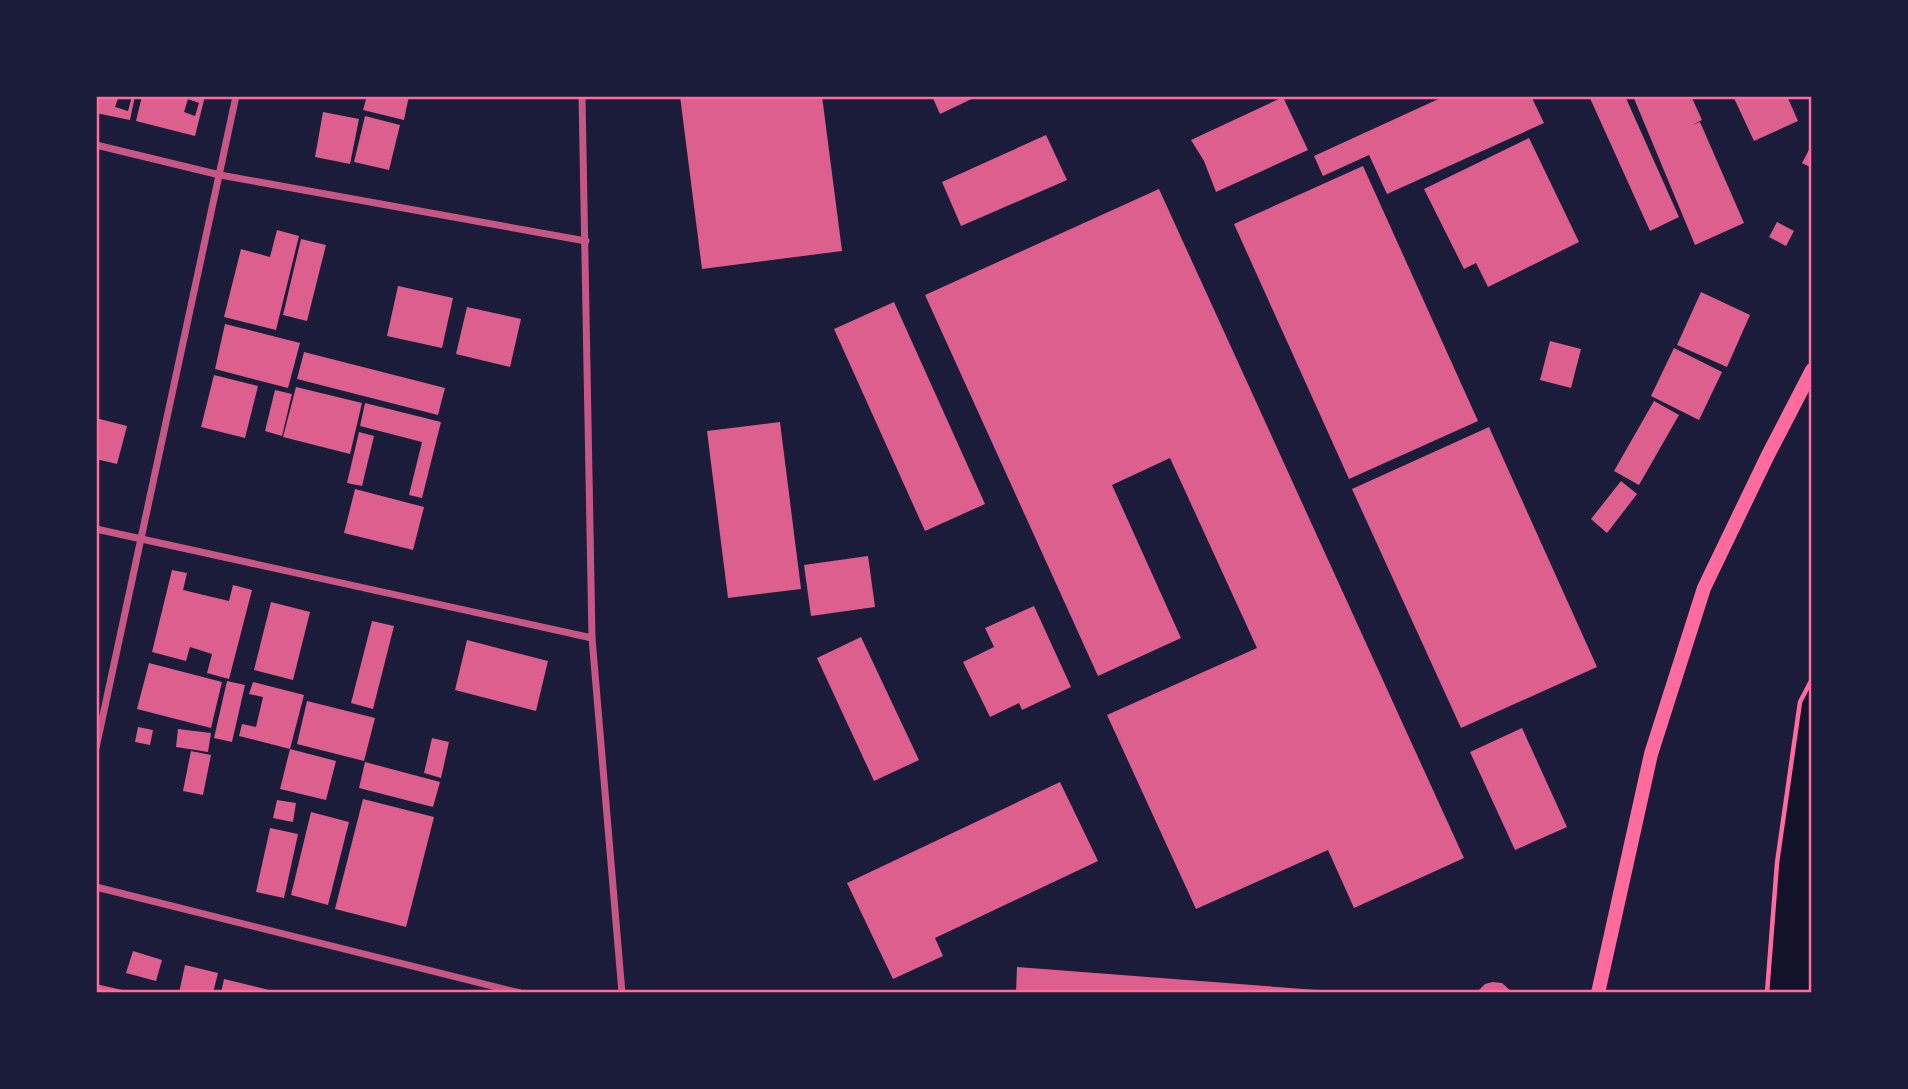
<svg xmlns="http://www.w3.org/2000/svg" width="1908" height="1089" font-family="Inter,sans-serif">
<rect width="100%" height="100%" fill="#1b1b3a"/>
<!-- water -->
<path fill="#12122b" d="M1812,679V993H1767L1777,863L1800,702Z"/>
<!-- building -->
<g fill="#dd5f8e" fill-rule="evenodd">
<path d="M96,96H119L115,107L128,111L132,96H135L130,120L96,113Z"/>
<path d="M142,96H205L195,136L136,121ZM188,99L199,103L195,116L184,112Z"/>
<path d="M367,96H409L404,120L363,110Z"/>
<path d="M680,96H822L842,251L702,269Z"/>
<path d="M932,96H978L940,114Z"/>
<path d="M1445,96H1531L1544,123L1387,194L1369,155L1323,176L1314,156Z"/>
<path d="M1589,96H1625L1679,217L1650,231Z"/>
<path d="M1633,96H1691L1702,120L1692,125L1700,122L1744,223L1695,245Z"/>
<path d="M1733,96H1787L1798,121L1754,141Z"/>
<path d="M1283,97L1308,150L1216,192L1204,161L1191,140Z"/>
<path d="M323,112L359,119L350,164L315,157Z"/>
<path d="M365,116L400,125L389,170L354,162Z"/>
<path d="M1046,135L1067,180L961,226L942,182Z"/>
<path d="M1529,138L1579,242L1488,287L1476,263L1464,269L1424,189Z"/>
<path d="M1812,144V168L1802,163Z"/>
<path d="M1363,166L1478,421L1349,479L1234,224Z"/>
<path d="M1159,189L1464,858L1354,908L1328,850L1196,909L1107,715L1257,648L1170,458L1112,485L1181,638L1098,676L925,295Z"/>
<path d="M1777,222L1794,231L1786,246L1769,237Z"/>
<path d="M277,230L299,236L276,330L224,317L241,249L270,257Z"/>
<path d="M301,239L326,245L307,321L283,315Z"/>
<path d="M398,286L453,298L442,348L387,336Z"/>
<path d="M1701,292L1750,315L1727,367L1677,345Z"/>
<path d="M894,302L985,504L925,531L834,329Z"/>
<path d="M467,307L521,319L510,367L456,354Z"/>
<path d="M225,324L300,343L288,388L215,369Z"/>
<path d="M1550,341L1581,349L1571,388L1540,380Z"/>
<path d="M1674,348L1722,372L1699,420L1651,396Z"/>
<path d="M304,352L445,388L438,415L297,379Z"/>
<path d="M214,375L258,386L245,438L201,427Z"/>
<path d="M296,387L362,403L350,454L283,437Z"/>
<path d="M275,390L292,394L282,436L265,431Z"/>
<path d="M1654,401L1679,415L1639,485L1614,471Z"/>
<path d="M365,403L441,422L422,498L409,495L422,442L360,426Z"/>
<path d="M96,418L127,426L117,464L96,459Z"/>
<path d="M780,422L801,589L728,598L707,431Z"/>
<path d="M1489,427L1597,667L1461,728L1352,489Z"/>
<path d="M359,432L374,436L362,486L347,483Z"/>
<path d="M1621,481L1637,494L1607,533L1591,519Z"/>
<path d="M355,489L424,507L413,550L344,533Z"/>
<path d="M868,556L875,607L811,616L804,565Z"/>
<path d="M172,570L187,573L183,590L229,601L233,585L252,590L229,679L207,673L212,654L190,647L186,661L152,652Z"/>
<path d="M271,602L310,612L293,680L254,670Z"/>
<path d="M1034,606L1071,687L1022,710L1019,703L990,717L963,662L994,647L985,628Z"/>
<path d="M372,621L394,626L373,709L351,703Z"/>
<path d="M861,637L919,760L874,781L817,658Z"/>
<path d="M467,640L548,661L536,711L455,690Z"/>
<path d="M149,663L222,682L211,728L137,709Z"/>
<path d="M227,681L245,685L232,742L214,738Z"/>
<path d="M253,682L304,695L290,749L239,736L242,724L256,727L263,697L249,694Z"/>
<path d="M307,701L375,718L364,761L297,744Z"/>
<path d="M138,727L153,730L150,745L135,742Z"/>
<path d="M1522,728L1567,827L1515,850L1470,752Z"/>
<path d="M178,729L211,733L208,752L176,747Z"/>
<path d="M432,738L449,742L441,778L424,773Z"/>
<path d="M290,749L336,761L326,800L280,789Z"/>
<path d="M191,751L211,755L203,795L183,791Z"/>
<path d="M365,762L440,782L433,807L359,788Z"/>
<path d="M1060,782L1098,861L935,938L943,956L893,979L847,883Z"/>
<path d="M363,799L434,817L406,927L335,909Z"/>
<path d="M277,800L296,803L293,822L273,818Z"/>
<path d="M311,812L349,822L328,905L291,895Z"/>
<path d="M270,828L298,834L284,898L256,892Z"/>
<path d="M133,951L162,960L156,981L126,973Z"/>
<path d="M185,965L218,973L213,993H179Z"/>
<path d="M1017,967L1330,991V993H1016Z"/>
<path d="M224,979L269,990L268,993H221Z"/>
<path d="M1493,982L1502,983L1513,993H1476L1485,984Z"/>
<path d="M96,984L131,992V993H96Z"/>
</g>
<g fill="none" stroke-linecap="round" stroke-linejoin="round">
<!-- path -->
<path stroke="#ff6b9d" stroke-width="4.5" d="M1767,993L1777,863L1800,702L1812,679"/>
<!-- minor -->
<g stroke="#c65784" stroke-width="7">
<path d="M582,96L592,638L622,993"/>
<path d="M96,145L220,175L586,241"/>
<path d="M96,529L592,638"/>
<path d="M96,748L236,96"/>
<path d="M96,887L520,993"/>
</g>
<!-- secondary -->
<path stroke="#ff6b9d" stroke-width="14" d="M1598,993L1651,754L1704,588L1767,457L1812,370"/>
</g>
<!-- border -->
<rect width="1908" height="1089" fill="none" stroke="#1b1b3a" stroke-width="196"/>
<rect x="98" y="98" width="1712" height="893" fill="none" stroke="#ff6b9d" stroke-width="2.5"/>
</svg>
